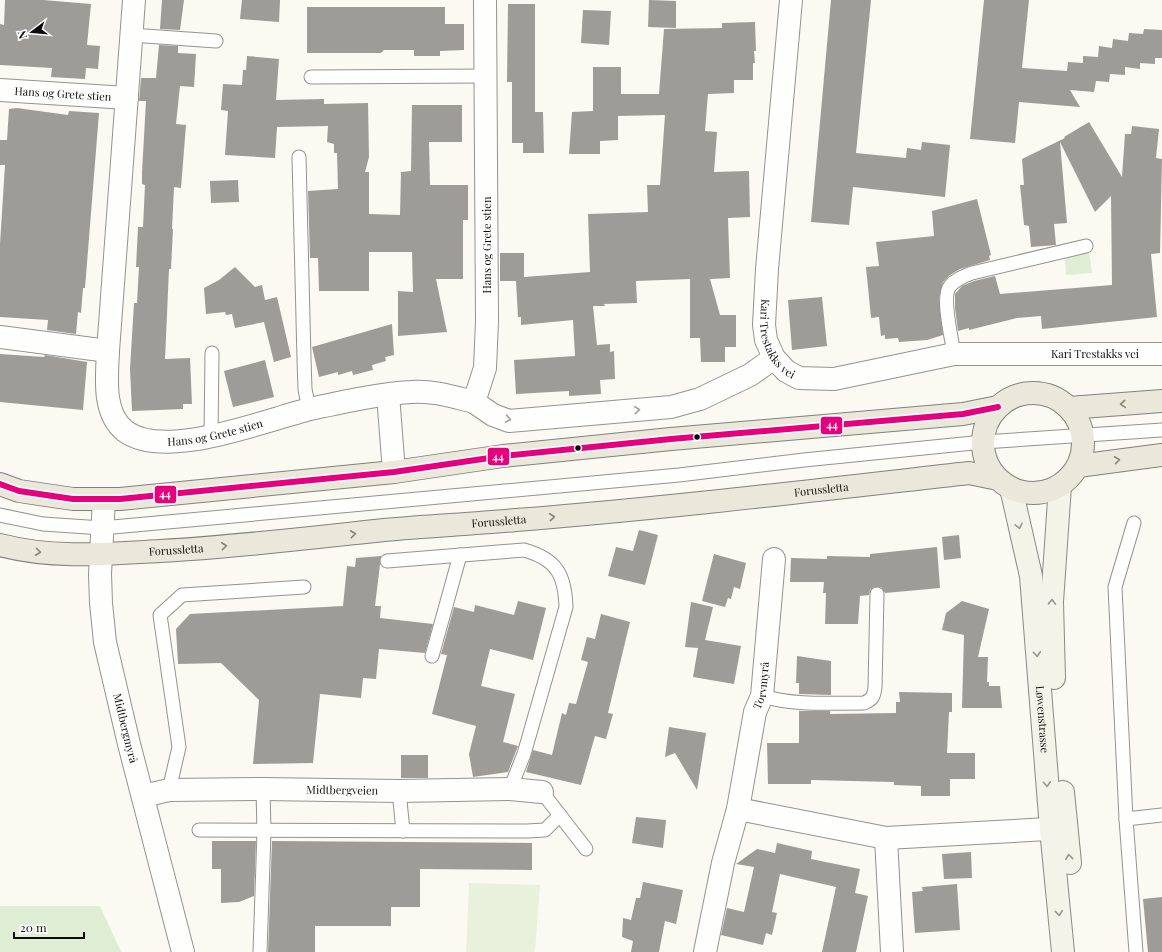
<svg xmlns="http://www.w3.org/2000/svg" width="1162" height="952" font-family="'Playfair Display',serif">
<rect width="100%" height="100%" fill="#faf9f2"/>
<!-- green -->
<g fill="#dfedd4">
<path d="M1089,251L1092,273L1066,275L1065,260L1070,254Z"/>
<path d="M0,906H100L121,952H0Z"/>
</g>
<!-- pitch -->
<path fill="#e9f1dd" d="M469,883L540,885L535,952H466Z"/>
<!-- building -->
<g fill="#9d9c97">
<path d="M5,0H43L91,4L87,45L100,46L98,69L86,68L85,79L51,77L52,68L0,65V24L4,25Z"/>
<path d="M162,0H184L180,30L160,29Z"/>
<path d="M242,0H280L279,22L240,19Z"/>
<path d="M649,0L676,1V28L648,27Z"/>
<path d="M831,0H871L856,153L906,158L907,148L921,150L922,142L950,145L945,197L853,187L849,225L811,222Z"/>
<path d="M984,0H1029L1022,68L1067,71L1068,62L1083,63V56L1098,57L1099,46L1112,48L1113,39L1128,41L1129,33L1143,34L1144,29L1162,30V58H1155V64L1140,63V69L1125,67V75L1110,74L1109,82L1096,81L1094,92L1070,90L1080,107L1019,102L1015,143L970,139Z"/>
<path d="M508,4H535V112H543L544,153H523V143H512V82H507Z"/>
<path d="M307,7H445V24H464V50L440,51V56H414V50H384L381,53H307Z"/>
<path d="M583,10L611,11L609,45L581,43Z"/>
<path d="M755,22L756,51H754L755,63H753V80H734V93L708,94L705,131L717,132L714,172L749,171L750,217L728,218L730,278L710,279L720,315H736V347H725V362H701L700,338H690V279L636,281L637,303L604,304L605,306H593L597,345L610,344V352L614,351L615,379L600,380L601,394L569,396V391L516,394L514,360L575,356L573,320L521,325V317H518L516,281H500V253H524V277L590,272L588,214L648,212L647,185H660L665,115L618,116V140L600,141V154H569L572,112L593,111V67H621V94H659L664,29L722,28V23Z"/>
<path d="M159,45L178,46V53L196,54L194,87L180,86L176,124L186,125L181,188L174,187L172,229H173L171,269H169L165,359L190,358L192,404H183V409L132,411L130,369L134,303H137L139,267H136L138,227H143L145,185L142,184V172L146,101H139L141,78H156Z"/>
<path d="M247,56L279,59L276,100L324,99V104L368,103L369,157L365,172H369V214L400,215L401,172L411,171L412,105H462V142H429L430,185H468V220H463V279H436L447,332L398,336V291L413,292L412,252H369V291H319L318,258H310L308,191L338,189L337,153H334V144L327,142L328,126L277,127L275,158L225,155L228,111L221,110L223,84L242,85L243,70H246Z"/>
<path d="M17,108L68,115L69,111L99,113L85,288H83L81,313L78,312L76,334L47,330L48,320L0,317V244L5,165H0V140H7L9,109Z"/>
<path d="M1089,122L1122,177L1125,134H1131L1132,126L1159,129L1156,158L1162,159L1160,253L1151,254L1157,317L1042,329L1041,316L1017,318L969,330V328L958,331L955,308V294L962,286L974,281L995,276L1000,294L1112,285L1111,196L1095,212L1060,142L1067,223L1054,224L1056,245L1031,247L1029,226L1024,225L1020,185H1024L1022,159L1065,138L1064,137Z"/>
<path d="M238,180L239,202L211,203L210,181Z"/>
<path d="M977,199L991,255L989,256L990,260L960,269L950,275L943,282L939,299L943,335L927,340L899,342L898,338L885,339V335L881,336L879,317L871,318L866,267L879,266L876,242L934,236L932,211Z"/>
<path d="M235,267L255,287L262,285L265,300L277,297L291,357L274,362L264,322L235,328L232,314L226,315L225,312L206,314L204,288L219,280Z"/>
<path d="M822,297L827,346L792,350L788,300Z"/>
<path d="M392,324L394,355L385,357L386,361L372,365L373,370L353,375L352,371L338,375V372L319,377L312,347Z"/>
<path d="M0,354L44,357L45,355L87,362L83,410L0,402Z"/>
<path d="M265,360L274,397L233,407L224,371Z"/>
<path d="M639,530L658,535L645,585L608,576L616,547L633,551Z"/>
<path d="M959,535L961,558L944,560L942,537Z"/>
<path d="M937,547L940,588L885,593L881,587H874L870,590L869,595L860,596L858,624H825L826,593H823L824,582H790L791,558L827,559V556L870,557V554Z"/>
<path d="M714,554L746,563L740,589L734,587L731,599L728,598L725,607L702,601Z"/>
<path d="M381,556L375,606H381L380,618L433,624L425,653L379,649L376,679L363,678L361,698L320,694L313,763L253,764L259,700L221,663L178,664L176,629L190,614L343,606L347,566L355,567L356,558Z"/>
<path d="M518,601L546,608L533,660L490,649L481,686L515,694L503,742L518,746L508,772L473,777L469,754L476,726L432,714L447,655L441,654L454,607L474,612L475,605L514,615Z"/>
<path d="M962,601L989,609L978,657H988L987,682H989V686H1000L1002,708H962L964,635L942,630L946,613Z"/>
<path d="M691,602L713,607L705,640L741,646L734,684L693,677L698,648L685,647Z"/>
<path d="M601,614L630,622L608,713L613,714L606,739L595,736L581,785L526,772L533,750L552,755L562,713L566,715L569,703L576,704L588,662L581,660L587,637L595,639Z"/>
<path d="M797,656L831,661V695L799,694V683H796Z"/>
<path d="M899,692L952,693V712H949L947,753H975V779H950V796H921V786L894,785V782L811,780V784H768L767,743H799V711H830V714L896,713V702H900Z"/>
<path d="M669,727L706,733L697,790L675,753L665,757Z"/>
<rect x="401" y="755" width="27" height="23"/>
<path d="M636,817L666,820L663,848L632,843Z"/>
<path d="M212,841H256L254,896L239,902L221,903V869H212Z"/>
<path d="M272,841L532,843V870L420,869V907H391V926H315V952H268Z"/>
<path d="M777,843L812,851L811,859L860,869L855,893L868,896L856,952H822L836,887L780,874L772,912L777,913L772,935L766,933L763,945L721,935L727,908L744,912L754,867L736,864L757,849L775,853Z"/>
<path d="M971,852L972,878L944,879L942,854Z"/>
<path d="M643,882L683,890L676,924L665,921L659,952H631L633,941L622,937L623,918L631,920L636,898H640Z"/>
<path d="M957,884L960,930L915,933L912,892L923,891L922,887Z"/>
<path d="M1162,897V952H1148L1143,899Z"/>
</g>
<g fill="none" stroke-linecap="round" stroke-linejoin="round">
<defs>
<g id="service">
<path d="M131,35L216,41"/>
<path d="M311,77L486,76"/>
<path d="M299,157L304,359L305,389L309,410"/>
<path d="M954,354C952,339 941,297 950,286C956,279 964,276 972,273L1086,246"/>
<path d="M211,436L212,353"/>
<path d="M0,515L43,524L102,528L679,475L804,460L983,442L1162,430"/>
<path d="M1134,523L1115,587L1126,819L1136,952"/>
<path d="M387,561L524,550C556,559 565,574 566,607L524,754L510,789"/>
<path d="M432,656L460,555"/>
<path d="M762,696C796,706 829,703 864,703C873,699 874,696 875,687L877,594"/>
<path d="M169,790L179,747L160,615L182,595L304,587"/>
<path d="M399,791L403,831"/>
<path d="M542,792L586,849"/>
<path d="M1126,819L1162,815"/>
<path d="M199,830L527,831L545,830L560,815"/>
<path d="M260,952L264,832L263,789"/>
</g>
<g id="minor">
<path id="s1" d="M134,0L108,351C107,376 102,413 125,431C165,461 265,420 310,409C343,402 377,394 411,392C432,390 454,397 474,402L485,368L487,321L485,0"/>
<path id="s2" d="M791,0L767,269L764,325L766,340L774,358L786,371L799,378L834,379L954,354H1162"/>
<path id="s3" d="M0,90L127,98"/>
<path d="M0,337L108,351"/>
<path d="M388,395L394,472"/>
<path d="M474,402L493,415L509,421L671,407L700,399L750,375L774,358"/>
<path id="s4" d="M143,796L169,790L263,789L399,791L510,789L542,792"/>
<path d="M738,809L886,838L1066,828"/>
<path d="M886,838L892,952"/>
<path id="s5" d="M705,952L723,863L738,809L755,712L762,696L774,559"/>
</g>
<g id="tertiary">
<path id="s6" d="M104,499L100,574L101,603L105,642L129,744L183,952"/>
</g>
<g id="secondary">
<path id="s7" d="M1011,488L1031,576L1051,829L1063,952"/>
<path d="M1054,678L1052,602L1060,486"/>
<path d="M1063,792L1070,863"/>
</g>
<g id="primary">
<circle cx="1033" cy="443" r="50"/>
<path d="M1069,408L1162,401"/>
<path d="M1078,466L1162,455"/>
<path d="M0,484L19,491L73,499H120L394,472L503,456L671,439L963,414L998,407"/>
<path id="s8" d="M0,545C53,559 107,554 160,551C235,547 310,538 384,530C428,526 472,524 516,520C667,508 818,490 969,473L998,479"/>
</g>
</defs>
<!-- service casing -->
<use href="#service" stroke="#939390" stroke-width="15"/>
<!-- minor casing -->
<use href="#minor" stroke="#939390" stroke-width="24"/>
<!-- tertiary casing -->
<use href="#tertiary" stroke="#939390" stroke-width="24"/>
<!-- secondary casing -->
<use href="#secondary" stroke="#8a8986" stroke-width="24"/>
<!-- primary casing -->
<use href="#primary" stroke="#80807d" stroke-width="24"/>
<!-- service -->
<use href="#service" stroke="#fefefd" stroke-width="13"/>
<!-- minor -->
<use href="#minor" stroke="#fefefd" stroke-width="22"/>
<!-- tertiary -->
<use href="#tertiary" stroke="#fefefd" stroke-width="22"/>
<!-- secondary -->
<use href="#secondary" stroke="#f3f3ea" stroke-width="22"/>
<!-- primary -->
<use href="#primary" stroke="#e9e8da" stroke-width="22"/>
<defs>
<path id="bus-1" d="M0,484L19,491L73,499H120L394,472L503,456L671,439L963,414L998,407"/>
</defs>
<!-- bus-1 casing -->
<use href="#bus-1" stroke="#fff" stroke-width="9"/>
<!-- bus-1 -->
<use href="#bus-1" stroke="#e5007d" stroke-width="6"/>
</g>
<!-- one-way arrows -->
<defs><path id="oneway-chevron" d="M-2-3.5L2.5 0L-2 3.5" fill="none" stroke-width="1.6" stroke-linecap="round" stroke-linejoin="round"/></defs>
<g stroke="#86857d">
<use href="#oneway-chevron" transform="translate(1123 404) rotate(176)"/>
<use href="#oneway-chevron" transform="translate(1117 460) rotate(-8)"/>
<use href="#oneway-chevron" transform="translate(552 517) rotate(-6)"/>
<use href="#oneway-chevron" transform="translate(353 534) rotate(-6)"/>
<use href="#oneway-chevron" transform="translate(224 546) rotate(-6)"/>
<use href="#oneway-chevron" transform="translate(38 552) rotate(7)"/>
</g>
<g stroke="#9d9d9d">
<use href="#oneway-chevron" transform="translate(637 410) rotate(-5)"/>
<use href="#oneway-chevron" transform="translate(508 419) rotate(10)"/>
</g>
<g stroke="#979791">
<use href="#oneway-chevron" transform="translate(1019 526) rotate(77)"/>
<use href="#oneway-chevron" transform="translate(1052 602) rotate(-88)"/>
<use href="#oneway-chevron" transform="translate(1037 654) rotate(86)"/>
<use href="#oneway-chevron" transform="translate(1047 784) rotate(86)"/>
<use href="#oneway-chevron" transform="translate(1069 857) rotate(-96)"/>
<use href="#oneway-chevron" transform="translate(1059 913) rotate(84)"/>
</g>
<!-- markers -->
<g fill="#0c0c0c" stroke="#fff" stroke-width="1.5">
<circle cx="697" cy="437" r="3.5"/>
<circle cx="578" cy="448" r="3.5"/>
</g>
<g text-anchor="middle" stroke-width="4" stroke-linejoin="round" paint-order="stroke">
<!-- street labels -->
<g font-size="11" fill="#0c0c0c" stroke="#fff">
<text dy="4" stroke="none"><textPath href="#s3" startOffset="63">Hans og Grete stien</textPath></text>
<text transform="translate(487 245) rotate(-90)" y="4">Hans og Grete stien</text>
<text dy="4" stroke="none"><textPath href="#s2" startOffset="344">Kari Trestakks vei</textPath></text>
<text dy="4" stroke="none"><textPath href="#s2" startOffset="692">Kari Trestakks vei</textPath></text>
<text dy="4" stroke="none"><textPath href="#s1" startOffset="530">Hans og Grete stien</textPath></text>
<text dy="4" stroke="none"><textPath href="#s8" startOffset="825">Forussletta</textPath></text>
<text dy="4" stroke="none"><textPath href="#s8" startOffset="501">Forussletta</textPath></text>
<text dy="4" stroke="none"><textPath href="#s8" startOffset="177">Forussletta</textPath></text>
<text dy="4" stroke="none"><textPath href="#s5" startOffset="273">Torvmyrå</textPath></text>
<text dy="4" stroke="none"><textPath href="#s7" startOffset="234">Løwenstrasse</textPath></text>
<text dy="4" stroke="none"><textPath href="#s6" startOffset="232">Midtbergmyrå</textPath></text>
<text dy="4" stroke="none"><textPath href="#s4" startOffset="200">Midtbergveien</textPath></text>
</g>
</g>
<g stroke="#fff" stroke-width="1.5">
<rect x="820" y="416" width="23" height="19" rx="4" fill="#e5007d"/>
<rect x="487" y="447" width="23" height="19" rx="4" fill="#e5007d"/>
<rect x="154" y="485" width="23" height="19" rx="4" fill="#e5007d"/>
</g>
<g font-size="11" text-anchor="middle" font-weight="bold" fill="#fff">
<text x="832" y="429">44</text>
<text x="498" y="461">44</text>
<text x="165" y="498">44</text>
</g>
<!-- north arrow -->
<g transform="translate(32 32) rotate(254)" stroke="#ffffff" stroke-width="3" paint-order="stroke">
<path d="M0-3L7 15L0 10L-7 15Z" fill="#0c0c0c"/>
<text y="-6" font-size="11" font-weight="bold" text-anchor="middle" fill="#0c0c0c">N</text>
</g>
<!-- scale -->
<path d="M14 932v6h70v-6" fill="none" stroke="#0c0c0c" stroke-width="2"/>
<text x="20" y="932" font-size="12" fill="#0c0c0c" stroke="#ffffff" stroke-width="3" paint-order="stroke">20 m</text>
</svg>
